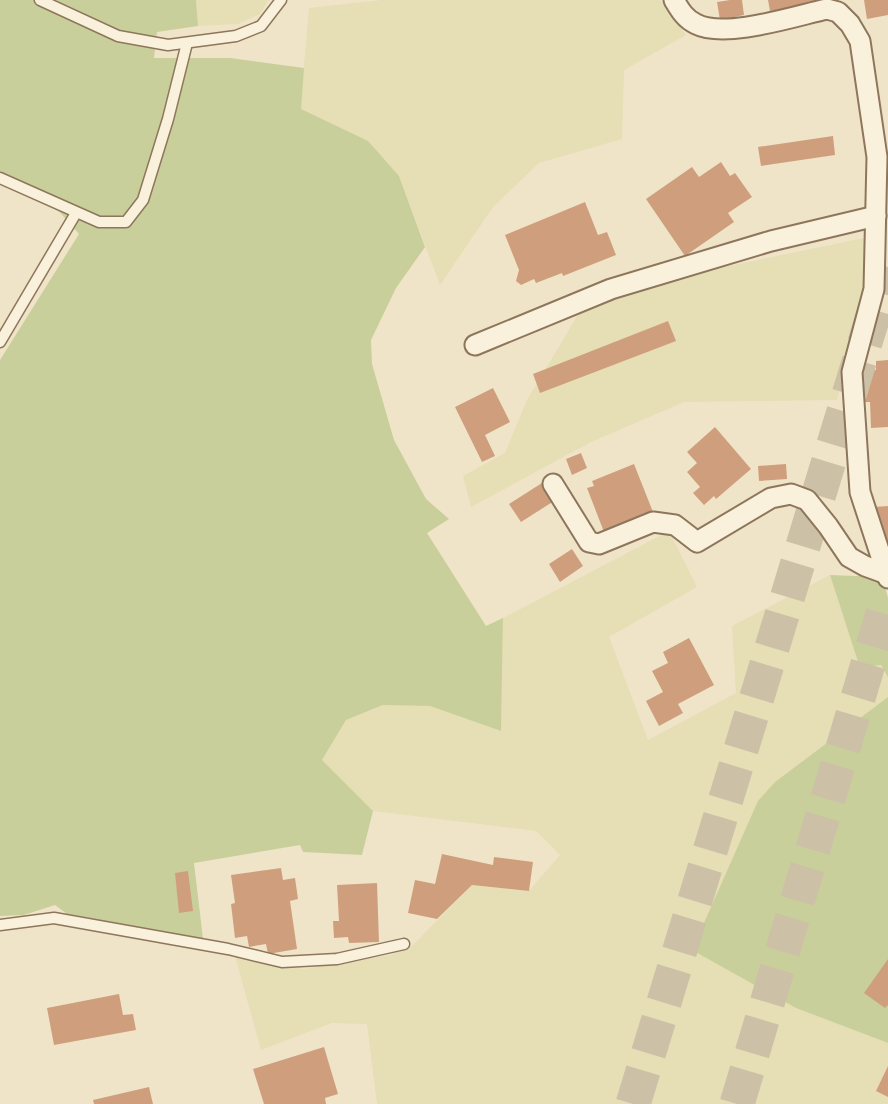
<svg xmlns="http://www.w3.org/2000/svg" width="888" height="1104" font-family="'Crimson Pro',serif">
<rect width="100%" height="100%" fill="#f0e4c8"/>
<!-- farmland -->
<g fill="#e6deb5">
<path d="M196,0H269L260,14L238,24L198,26Z"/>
<path d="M381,0H660L686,35L624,70L622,139L539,163L493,207L440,285L399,176L300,109L309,8Z"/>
<path d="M864,238L862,308L837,400L684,402L591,442L471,507L463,476L505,453L527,400L582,308L685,275Z"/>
<path d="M669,531L697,587L609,637L648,740L736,693L732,626L830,575L860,668L881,665L888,677V697L775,782L796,1008L888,1043V1104H377L367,1024L332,1023L261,1050L235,956L303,969L391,955L411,947L472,885L529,891L560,855L536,831L373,811L322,760L346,720L383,705L430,706L501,731L503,618Z"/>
</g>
<!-- green -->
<g fill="#c9cf9b">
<path d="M0,0H196L198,26L157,32L154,58H230L304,68L301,109L368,141L399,176L425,247L396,288L371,340L372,364L394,440L426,499L449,519L427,533L486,626L503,618L501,731L430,706L383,705L346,720L322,760L373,811L362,855L303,852L300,845L194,863L203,939L67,914L55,905L24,915L0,916V360L79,234L49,200L0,174Z"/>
<path d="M830,575L882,577L888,598V677L881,665L860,668Z"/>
<path d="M888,697V1043L796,1008L692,950L758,801L775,782Z"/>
</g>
<!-- building -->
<g fill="#cf9f7d">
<path d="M730,0H742L744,15L720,20L717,2Z"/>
<path d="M768,0H815V3L770,11Z"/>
<path d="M864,0H888V15L867,19Z"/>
<path d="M833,136L835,155L761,166L758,147Z"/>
<path d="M721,162L730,176L735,173L752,197L728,213L734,222L685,256L646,199L692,167L699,177Z"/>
<path d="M585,202L598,235L607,232L616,255L563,276L562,273L536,283L534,279L521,285L516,281L519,270L505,235Z"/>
<path d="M668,321L676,341L540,393L533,374Z"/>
<path d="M888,360V427L871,428L870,402H861L860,371L876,370V361Z"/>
<path d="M493,388L510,422L485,435L495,456L482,462L455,407Z"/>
<path d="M715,427L751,469L716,499L714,496L704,505L693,493L700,487L687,472L697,463L687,452Z"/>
<path d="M581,453L587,468L572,475L566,459Z"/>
<path d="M634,464L653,512L604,532L587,488L594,486L592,481Z"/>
<path d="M786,464L787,479L759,481L758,466Z"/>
<path d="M542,483L554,501L521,522L509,504Z"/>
<path d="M888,506V559L874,507Z"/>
<path d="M572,549L583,566L560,582L549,564Z"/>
<path d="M689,638L714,685L678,704L683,713L659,726L646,701L663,692L652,671L668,663L663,652Z"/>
<path d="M442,854L493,865L494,857L533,862L529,891L472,885L437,919L408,913L415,880L435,884Z"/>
<path d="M281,868L283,880L295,878L298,899L290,901L297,949L268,954L266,944L249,947L247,936L235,938L231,904L235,903L231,875Z"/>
<path d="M188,871L193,911L179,913L175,873Z"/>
<path d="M377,883L379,942L349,943L348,937L334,938L333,921H339L337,885Z"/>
<path d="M888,959V1005L885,1008L864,993Z"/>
<path d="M119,994L123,1015L133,1014L136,1030L54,1045L47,1008Z"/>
<path d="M324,1047L338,1094L325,1098L326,1104H264L253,1069Z"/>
<path d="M888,1066V1097L876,1091Z"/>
<path d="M149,1087L153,1104H94L93,1100Z"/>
</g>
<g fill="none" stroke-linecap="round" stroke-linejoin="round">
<!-- motorway-tunnel -->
<g stroke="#ccc0a6" stroke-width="35" stroke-dasharray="35 18" stroke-linecap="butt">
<path d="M633,1104L888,267"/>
<path d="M737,1104L888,597"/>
</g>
<defs>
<g id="service">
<path d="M40,0L118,36L168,45L236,36L261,26L281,0"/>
<path d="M0,178L99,222H126L143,200L168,119L187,43"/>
<path d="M0,342L76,213"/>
<path d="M0,925L54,918L228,949L282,962L337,959L404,944"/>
</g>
<g id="minor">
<path d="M674,0C680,10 685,19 696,24C725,39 795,16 827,9L838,12L850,24L860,41L877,157L874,289L852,372L860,492L888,578"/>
<path d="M475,345L611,289L771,241L876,216"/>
<path d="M553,484L589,542L599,544L653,522L675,525L697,542L771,498L791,494L807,500L828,526L849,557L865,566L887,574"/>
</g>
</defs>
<!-- service casing -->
<use href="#service" stroke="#8d765c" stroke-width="13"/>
<!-- minor casing -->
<use href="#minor" stroke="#8d765c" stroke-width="23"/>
<!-- service -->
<use href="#service" stroke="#faf1dc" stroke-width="10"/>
<!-- minor -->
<use href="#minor" stroke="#faf1dc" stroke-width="19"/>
</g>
</svg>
